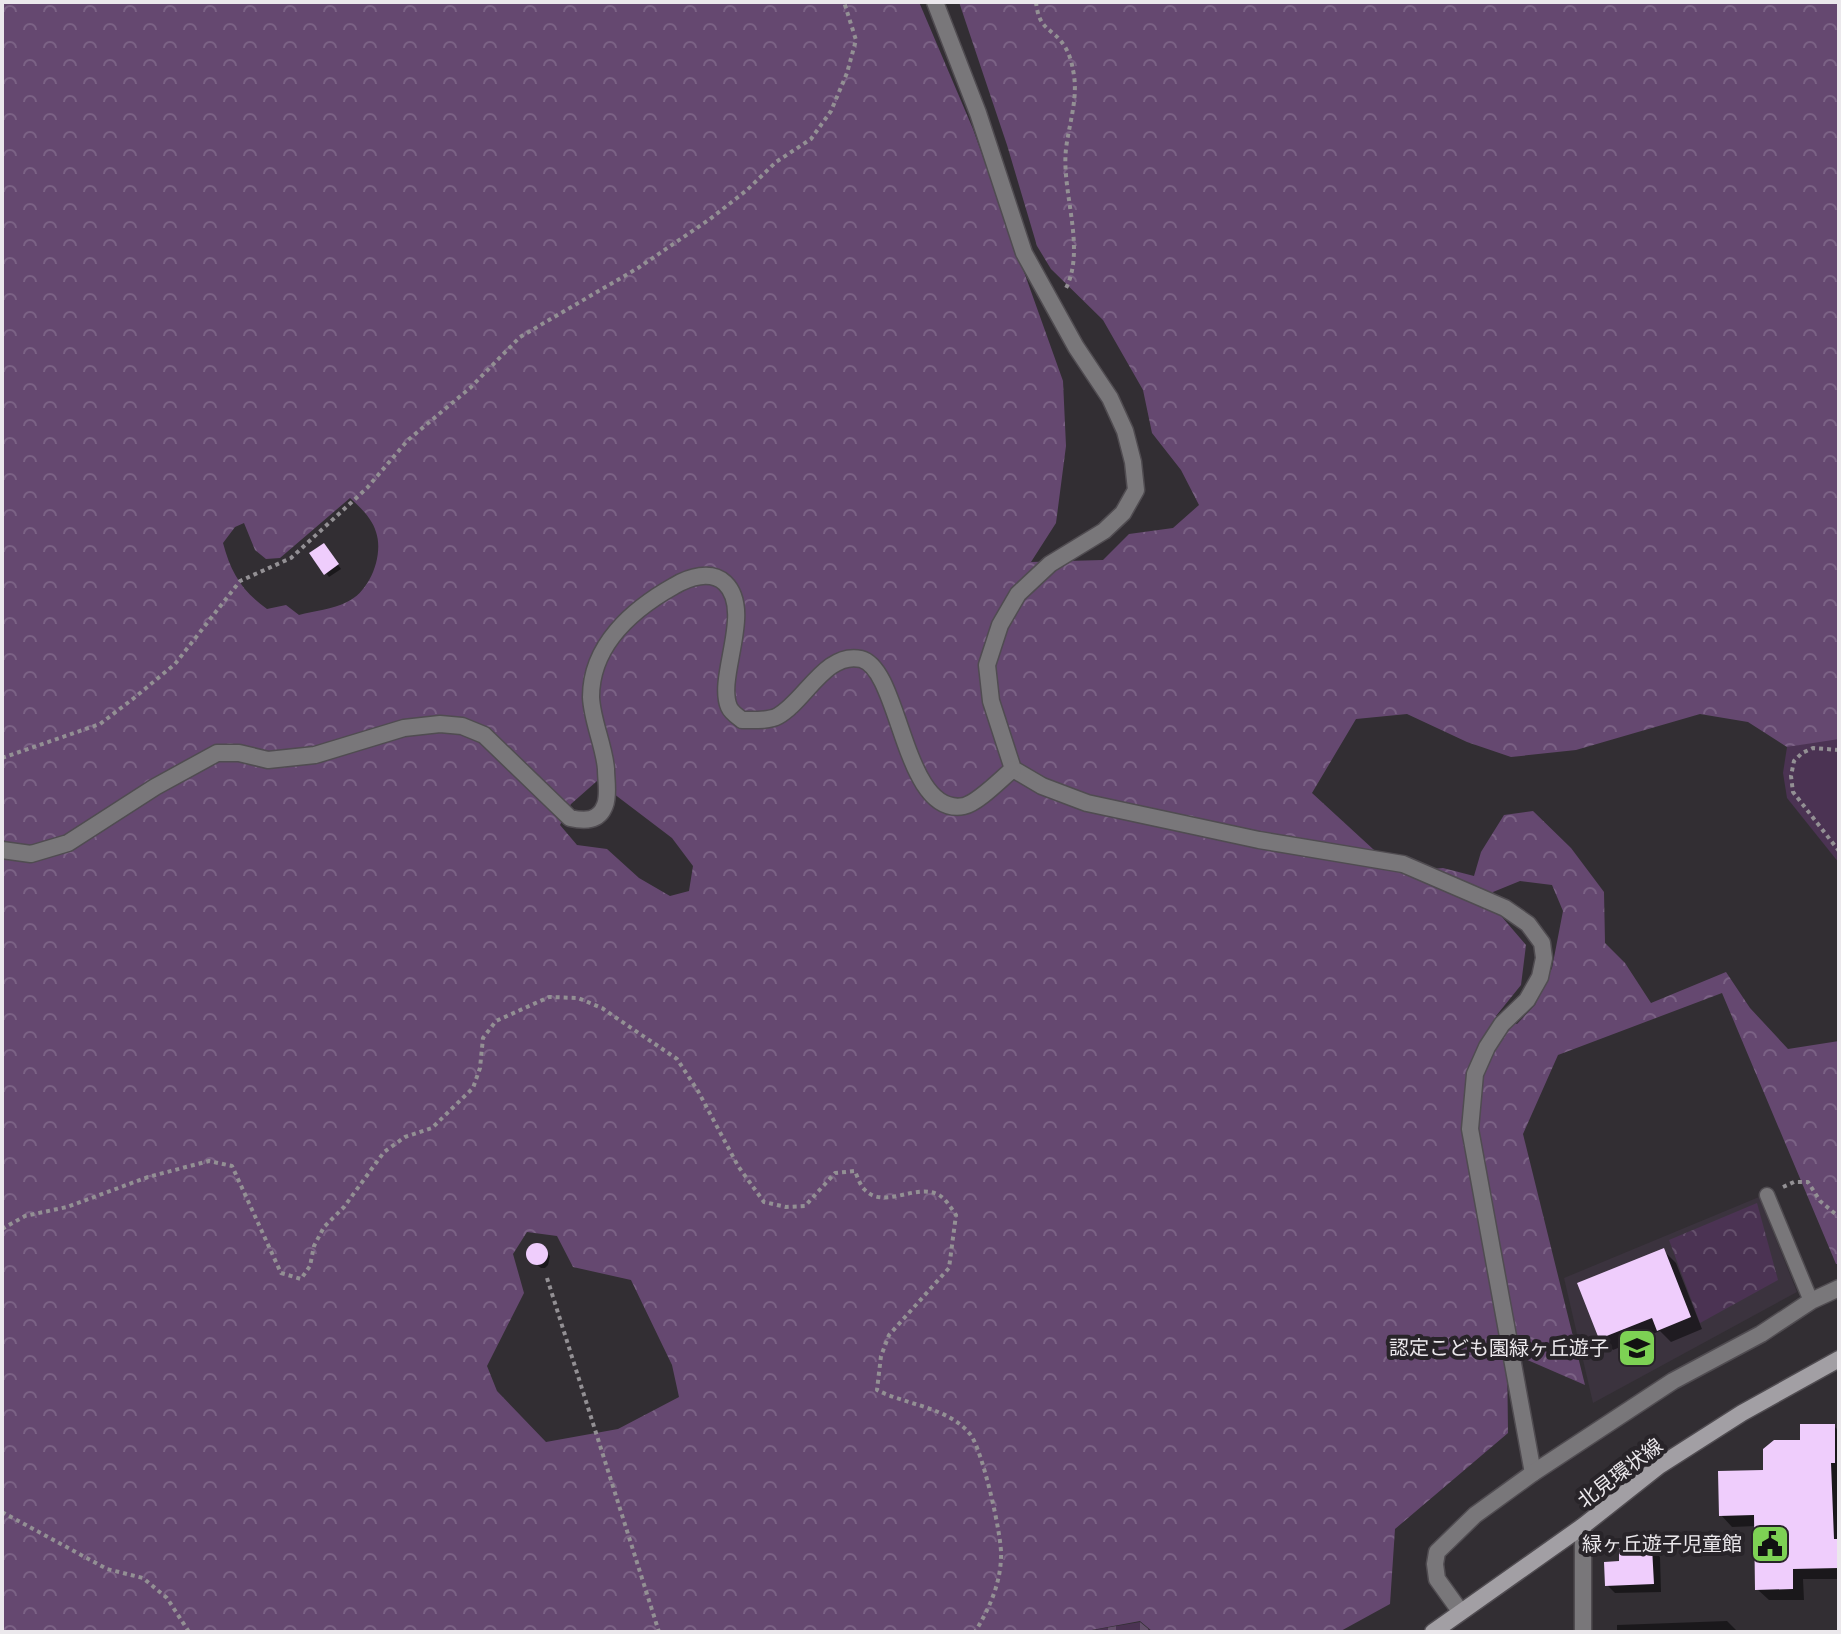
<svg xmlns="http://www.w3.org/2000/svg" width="1841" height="1634" font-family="Raleway,'Noto Sans JP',sans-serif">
<defs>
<pattern id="forest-crowns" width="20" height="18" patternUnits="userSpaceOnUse" patternTransform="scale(2)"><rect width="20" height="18" fill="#654870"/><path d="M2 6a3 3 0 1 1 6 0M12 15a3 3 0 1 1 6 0" fill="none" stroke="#7b6285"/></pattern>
<pattern id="cemetery-stones" width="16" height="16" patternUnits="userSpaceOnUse" patternTransform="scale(2)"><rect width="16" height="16" fill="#4b3353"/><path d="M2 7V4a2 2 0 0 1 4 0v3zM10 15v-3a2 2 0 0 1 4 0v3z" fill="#65516c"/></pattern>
<pattern id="park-crowns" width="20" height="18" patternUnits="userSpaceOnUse" patternTransform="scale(2)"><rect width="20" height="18" fill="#4b3353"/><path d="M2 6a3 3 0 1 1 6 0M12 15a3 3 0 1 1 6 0" fill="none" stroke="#65516c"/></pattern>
</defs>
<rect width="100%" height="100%" fill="#322e33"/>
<!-- built -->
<path fill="#3b333e" d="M1759,1197L1797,1292L1593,1403L1564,1278Z"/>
<!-- green -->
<path fill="#4b3353" d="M1836,738L1839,739V863L1787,798L1783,773L1787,747Z"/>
<!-- forest -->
<path fill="url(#forest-crowns)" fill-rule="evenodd" d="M2,2H919L973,129L1063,381L1066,446L1056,523L1031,562L1103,560L1129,534L1173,528L1199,505L1181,470L1152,433L1143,390L1103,320L1051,269L1037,246L1007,145L959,2H1839V739L1787,747L1748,722L1700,714L1576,750L1511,757L1467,742L1407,714L1356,719L1312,793L1398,872L1443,868L1474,876L1481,852L1504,815L1533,811L1571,848L1604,892L1605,943L1625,963L1651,1003L1726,972L1750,1008L1788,1049L1839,1041V1264H1836L1722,993L1558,1055L1523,1134L1585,1385L1507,1351L1508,1433L1395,1529L1390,1604L1339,1632H1153L1140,1621L1081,1632H2ZM350,498C360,507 372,518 376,532C384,555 370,592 347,602C333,609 314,611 299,615L286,605L267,609C242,591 231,573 223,543L235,527L244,523L255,550L266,559L280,558ZM597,781L672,838L693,866L689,891L670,896L639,878L607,849L577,845L560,825L571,804ZM1520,881L1552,885L1563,911L1552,968L1535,1005L1517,1024L1496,1016L1521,985L1526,945L1502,917L1493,892ZM527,1232L557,1236L573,1267L631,1280L672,1365L679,1397L618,1429L546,1442L497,1391L487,1366L524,1293L513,1254Z"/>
<!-- cemetery -->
<path fill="url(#cemetery-stones)" d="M1140,1622L1152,1632H1082Z"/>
<!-- park -->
<path fill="url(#park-crowns)" d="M1757,1203L1778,1280L1700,1323L1669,1240Z"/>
<!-- shadow -->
<g fill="#0007">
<path d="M327,549L341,569L329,577L326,573Z"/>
<path d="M538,1245L550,1256L548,1265L545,1268H541L528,1258V1253L534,1246Z"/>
<path d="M1664,1251L1676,1263L1702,1329L1671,1342L1660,1331L1613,1350L1601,1338Z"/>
<path d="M1834,1426L1839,1431V1579H1803L1804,1600H1769L1757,1589L1756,1526L1732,1527L1721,1515L1765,1472L1802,1442Z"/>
<path d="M1652,1549L1660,1557L1661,1592L1615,1593L1607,1585L1621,1563Z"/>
<path d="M1727,1621L1738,1632H1617V1625Z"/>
</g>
<!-- building -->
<g fill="#efcdfc">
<path d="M324,543L339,564L324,575L309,553Z"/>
<circle cx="537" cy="1254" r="11"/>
<path d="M1664,1248L1691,1317L1657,1331L1652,1318L1599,1339L1577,1283Z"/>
<path d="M1800,1424H1835V1463H1831L1834,1539H1839V1568L1793,1569V1589L1755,1590L1754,1515L1719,1516L1718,1471L1763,1470V1449L1774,1440H1800Z"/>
<path d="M1652,1547L1654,1584L1605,1586L1604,1562L1619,1561V1548Z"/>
</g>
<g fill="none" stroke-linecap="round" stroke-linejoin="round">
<defs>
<path id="lane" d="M1767,1195L1811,1301"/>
<g id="street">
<path d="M935,2L978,113L1024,253L1076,347L1110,398L1125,431L1133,462L1136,490L1123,513L1104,531L1050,564L1018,594L1000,625L987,665L991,701L1013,769L1042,786L1087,803L1259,840L1403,864L1505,908L1528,924L1542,943L1544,958L1540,977L1527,1000L1502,1024L1487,1047L1475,1074L1470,1129L1533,1473"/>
<path d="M2,850L31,854L68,843L155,787L217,753H239L268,760L315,755L404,728L440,724L462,726L484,735L570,818C584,821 599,822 605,805C609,795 606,780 606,769C604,745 592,721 591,697C591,645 633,609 674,586C689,577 711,570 725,583C754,611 716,677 729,707C731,712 738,717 742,720C753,720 769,721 778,716C805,701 826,651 861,659C901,669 903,818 964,806C978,803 1002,778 1013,769"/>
<path d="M1583,1526V1632"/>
<path d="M1460,1611L1437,1579L1435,1564L1437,1552L1475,1515L1533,1473L1673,1381L1761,1334L1811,1301L1839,1288"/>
</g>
<path id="secondary" d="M1433,1632L1583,1526L1659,1466L1742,1413L1839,1359"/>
</defs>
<!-- lane casing -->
<use href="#lane" stroke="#504c51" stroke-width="17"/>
<!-- street casing -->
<use href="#street" stroke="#504c51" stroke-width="19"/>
<!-- secondary casing -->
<use href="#secondary" stroke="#504c51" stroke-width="19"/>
<!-- path -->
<g stroke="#939094" stroke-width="4" stroke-dasharray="4 4" stroke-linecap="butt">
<path d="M1036,2C1039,32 1053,27 1065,47C1069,53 1072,63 1073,70C1079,97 1069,123 1066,149C1061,192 1087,250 1065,290"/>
<path d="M1839,750L1813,748L1802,753L1794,761L1791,776L1793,792L1839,851"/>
<path d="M2,758L100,724L134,698L175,664L240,581L291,558L367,488L408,440L470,388L520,337L638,268L710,219L747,190L776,162L811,139L831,111L847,73L856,40L844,2"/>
<path d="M1783,1187L1794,1182H1808L1820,1201L1839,1217"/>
<path d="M2,1229L25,1216L67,1207L148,1177L209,1161L232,1166L281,1273L301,1279L310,1266L314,1246L324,1227L344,1207L384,1152L405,1137L432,1128L473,1088L480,1068L483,1038L496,1021L549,997L578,998L602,1008L677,1059L698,1091L738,1166L764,1202L786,1207L805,1206L835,1173L855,1171C857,1176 860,1185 864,1189C884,1211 916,1182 939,1195C946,1199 951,1208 956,1215L949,1268L889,1335L881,1356L877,1390C906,1405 948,1407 970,1434C982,1448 1003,1539 1001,1558C1000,1585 989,1609 975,1632"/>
<path d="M547,1278L659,1632"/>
<path d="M2,1512L107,1569L143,1578L167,1598L189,1632"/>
</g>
<!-- lane -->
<use href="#lane" stroke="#79777a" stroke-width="14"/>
<!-- street -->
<use href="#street" stroke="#79777a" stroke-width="16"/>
<!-- secondary -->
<use href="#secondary" stroke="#a29fa4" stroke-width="16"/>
</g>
<!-- icons -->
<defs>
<symbol id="school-square" viewBox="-11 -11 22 22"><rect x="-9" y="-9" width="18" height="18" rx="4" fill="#7dd154" stroke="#282429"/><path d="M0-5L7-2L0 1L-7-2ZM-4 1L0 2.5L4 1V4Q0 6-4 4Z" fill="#111"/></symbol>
<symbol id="civic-square" viewBox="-11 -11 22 22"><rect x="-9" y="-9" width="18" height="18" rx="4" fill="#7dd154" stroke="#282429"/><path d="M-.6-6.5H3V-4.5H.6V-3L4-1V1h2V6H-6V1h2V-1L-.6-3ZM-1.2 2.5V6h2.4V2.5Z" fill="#111"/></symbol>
</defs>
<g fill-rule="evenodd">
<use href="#school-square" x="1615" y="1326" width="44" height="44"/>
<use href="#civic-square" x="1748" y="1522" width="44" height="44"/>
</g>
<g text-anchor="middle" stroke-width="8" stroke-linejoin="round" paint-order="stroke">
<!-- poi labels -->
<g font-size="20" fill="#ebe8ec" stroke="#282429" text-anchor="end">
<text x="1609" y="1355">認定こども園緑ヶ丘遊子</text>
<text x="1742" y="1551">緑ヶ丘遊子児童館</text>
</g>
<!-- street labels -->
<g font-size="20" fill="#ebe8ec" stroke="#282429">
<text transform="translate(1620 1473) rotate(-37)" y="7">北見環状線</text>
</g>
</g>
<!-- border -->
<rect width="1841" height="1634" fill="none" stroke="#ebe8ec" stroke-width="8"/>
</svg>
